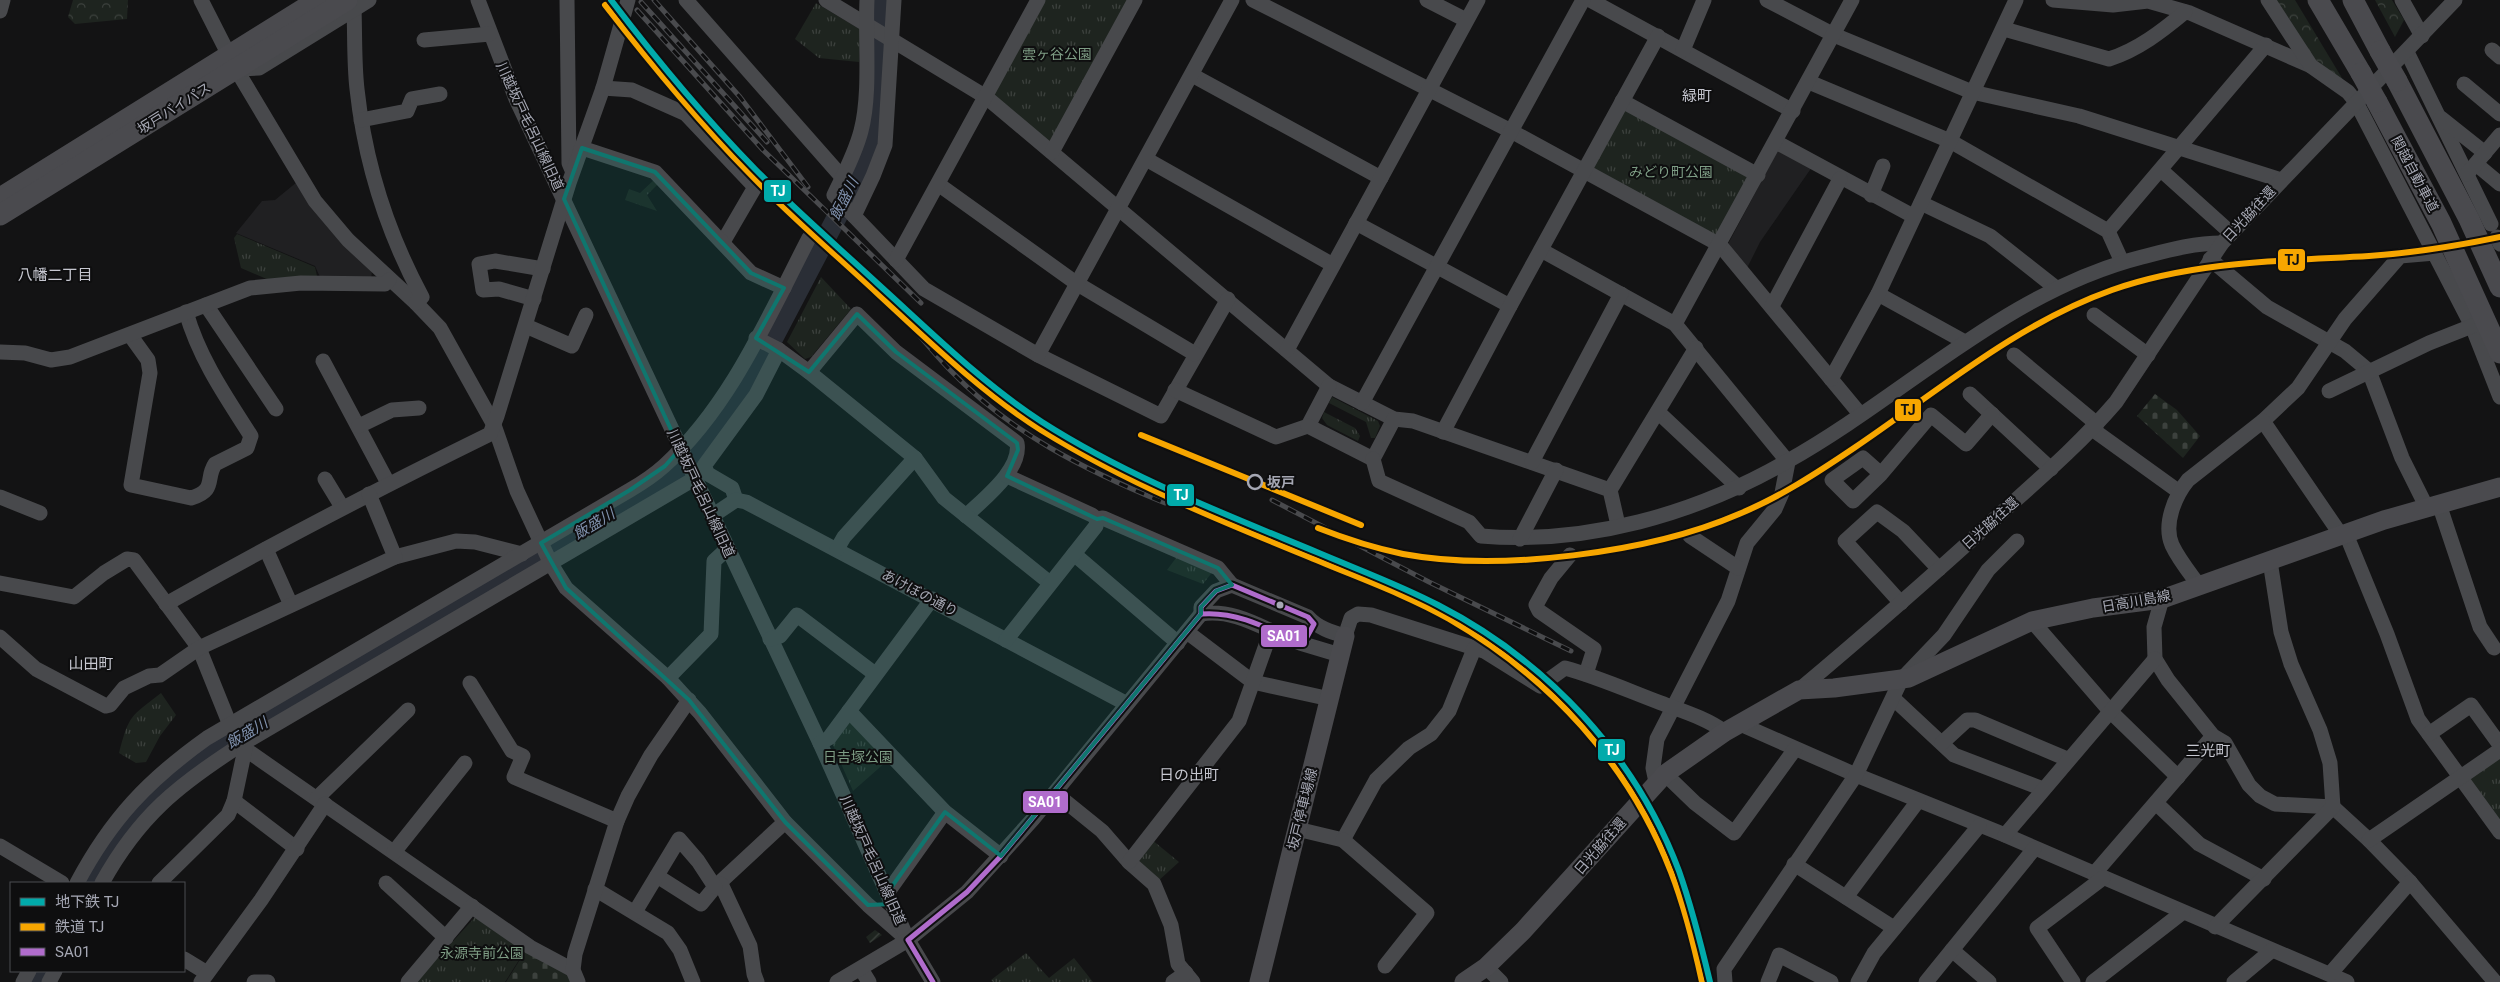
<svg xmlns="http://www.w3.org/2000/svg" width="2500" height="982" font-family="Roboto,'Noto Sans JP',sans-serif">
<defs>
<pattern id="grass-tufts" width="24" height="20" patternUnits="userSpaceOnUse" patternTransform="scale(1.25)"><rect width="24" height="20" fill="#1e241f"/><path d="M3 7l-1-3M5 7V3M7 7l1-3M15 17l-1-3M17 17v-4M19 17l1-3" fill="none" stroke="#3c413d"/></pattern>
<pattern id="forest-crowns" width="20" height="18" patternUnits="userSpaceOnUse" patternTransform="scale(1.25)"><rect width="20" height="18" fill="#1e241f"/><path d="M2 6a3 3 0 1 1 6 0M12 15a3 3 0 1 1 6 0" fill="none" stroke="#3c413d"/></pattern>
<pattern id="cemetery-stones" width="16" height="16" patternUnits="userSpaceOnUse" patternTransform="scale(1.25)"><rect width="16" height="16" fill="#1e241f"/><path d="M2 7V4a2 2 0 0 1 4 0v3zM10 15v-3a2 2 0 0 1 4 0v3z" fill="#3c413d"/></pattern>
<pattern id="garden-furrows" width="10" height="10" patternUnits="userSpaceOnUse" patternTransform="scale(1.25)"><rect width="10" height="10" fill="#1e241f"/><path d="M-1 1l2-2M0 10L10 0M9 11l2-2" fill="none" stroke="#3c413d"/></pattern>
</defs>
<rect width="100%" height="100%" fill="#131314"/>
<!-- built -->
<g fill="#202022">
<path d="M1778,150L1812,167L1760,242L1747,268L1728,244Z"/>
<path d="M297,182L372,271L371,280L320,277L315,266L236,233L262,201L275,200Z"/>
</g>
<!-- grass -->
<g fill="url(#grass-tufts)">
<path d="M1045,0H1129L1050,143L991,96Z"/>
<path d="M816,3L861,30L859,62L819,58L795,39Z"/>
<path d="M1624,107L1751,176L1718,237L1591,168Z"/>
<path d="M656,178L660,182L647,195L657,211L625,200L629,189L640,193Z"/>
<path d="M237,234L315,267L317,276L269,280L241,268L234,238Z"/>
<path d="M821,277L851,309L811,357L805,359L787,342Z"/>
<path d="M1332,397L1378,421L1380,426L1375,438H1371L1366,422L1329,403Z"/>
<path d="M1324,412L1355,428L1360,436L1358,441L1327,425L1322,418Z"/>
<path d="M1179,554L1214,570L1203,584L1167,570Z"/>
<path d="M161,693L176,715L160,736L146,762L136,763L119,753C129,715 130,717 161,693Z"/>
<path d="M851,722L887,761L853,791L832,743L847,723Z"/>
<path d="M2500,753V824L2467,776Z"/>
<path d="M1151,839L1179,862L1157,882L1137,864Z"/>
<path d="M476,916L526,949L505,982H416Z"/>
<path d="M1026,953L1049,978L1074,958L1093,982H993L991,980Z"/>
</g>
<!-- forest -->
<g fill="url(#forest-crowns)">
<path d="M73,0H128L127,19L75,24L68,17Z"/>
<path d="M2276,0H2295L2345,83L2312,57Z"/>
<path d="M2375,0H2392L2404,20L2395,37Z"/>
</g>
<!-- cemetery -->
<g fill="url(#cemetery-stones)">
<path d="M2155,394L2177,410L2200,436L2183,458L2137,416Z"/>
<path d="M526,950L568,975L573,982H506Z"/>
</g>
<!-- garden -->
<path fill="url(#garden-furrows)" d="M875,930L882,935L870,943L866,937Z"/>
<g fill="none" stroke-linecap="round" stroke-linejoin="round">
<!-- river -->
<g stroke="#2a2e36" stroke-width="20">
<path d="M90,883C120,831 159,793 206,757L637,498L678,471L726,419L746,390L849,194L864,159L871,129L880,0"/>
<path d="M36,982L42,971"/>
</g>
<!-- minor -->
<g stroke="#48494c" stroke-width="15">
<path d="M201,0L236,69L315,201L348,240L416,303L440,328L494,425L517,491L551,564L566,588L668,678L700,713L785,822L868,905L908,940"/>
<path d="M478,0L516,99L820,743L908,940L933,982"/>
<path d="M567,0L569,163L572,170"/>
<path d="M686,0L842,177"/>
<path d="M826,0L986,97L1329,386L1394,419L1413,421L1610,490L1618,525"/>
<path d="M867,0C865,40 871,93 861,131C855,154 844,174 834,195L924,289L1038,355L1161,416L1228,299"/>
<path d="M1253,0L1511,131L1720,245L1860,414"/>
<path d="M1427,0L1466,20"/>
<path d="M1590,0L1793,111"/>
<path d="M1767,0L1834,35L1972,92L2079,116L2281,180"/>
<path d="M2053,0L2113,5L2148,1L2190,13L2311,66"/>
<path d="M2268,0L2311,66L2348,92L2356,102L2472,326L2500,397"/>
<path d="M2402,0L2422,36"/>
<path d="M354,9C355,36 354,63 357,89C365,163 387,232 422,297L416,303"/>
<path d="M0,11L3,0"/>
<path d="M2004,29L2109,59C2138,50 2162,31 2185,12"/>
<path d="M424,40L490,34"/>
<path d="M1683,50L1704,0"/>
<path d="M2492,50L2500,57"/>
<path d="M2407,52L2491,224"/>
<path d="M237,69L259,68L369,0"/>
<path d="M1192,75L1381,178"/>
<path d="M1809,82L1950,141L2108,231L2122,262"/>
<path d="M2464,84L2500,114"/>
<path d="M603,88L632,90L686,114L755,187L723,242"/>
<path d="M1622,101L1758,175"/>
<path d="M2441,118L2485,153"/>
<path d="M361,120L407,111L412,99L440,94"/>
<path d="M1776,142L1913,216"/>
<path d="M582,148L655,172L751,273L784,288"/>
<path d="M1052,152L1135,0"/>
<path d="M1146,159L1333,265"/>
<path d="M2476,164L2500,184"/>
<path d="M2161,170L2231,233"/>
<path d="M2467,174L2500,135"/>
<path d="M938,184L1076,283L1195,354"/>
<path d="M1871,195L1883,166"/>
<path d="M1921,203L1990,236L2056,288"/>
<path d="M854,216L873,176L885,145L894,0"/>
<path d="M1356,223L1510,306"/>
<path d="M2108,231L2266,45"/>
<path d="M2497,237L2500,244"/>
<path d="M1541,250L1675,324L1788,462L1782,493L1775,509L1747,543L1728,601L1657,739L1653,768L1656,782"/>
<path d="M2210,259L2267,307L2345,351L2369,371L2402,458L2427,508"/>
<path d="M896,260L1038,0"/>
<path d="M1878,294L1965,342"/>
<path d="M534,299L499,289L483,290L479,264L495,261L543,269"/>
<path d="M206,305L276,409"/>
<path d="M1772,306L1840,179"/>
<path d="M2094,315L2148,355"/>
<path d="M1675,324L1852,0"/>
<path d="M526,326L572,346L586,315"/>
<path d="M130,335L148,360L150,373L131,485L191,498C217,490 205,479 215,464L247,448L251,436C226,397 199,358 186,312"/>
<path d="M756,338L779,350L809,372L857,314L896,352L1017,443C1022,470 983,499 966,516"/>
<path d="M1287,350L1478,0"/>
<path d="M0,352L25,353L51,360L70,357L250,288L301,283L385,284L389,280"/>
<path d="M1038,355L1232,0"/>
<path d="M2014,355L2097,424"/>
<path d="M323,361L388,483"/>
<path d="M809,372L915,458L944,498L1050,583"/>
<path d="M1831,379L1878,294L2016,0"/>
<path d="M1175,390L1276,437L1308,426L1329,386"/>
<path d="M2329,391L2429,343L2472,326"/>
<path d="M1970,394L2051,469"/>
<path d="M1362,403L1583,0"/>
<path d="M1658,412L1739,488"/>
<path d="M359,426L392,410L419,408"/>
<path d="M1308,426L1373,459L1394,419"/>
<path d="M2092,429L2178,491"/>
<path d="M1443,432L1510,306L1658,36"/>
<path d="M1373,459L1379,481L1469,522L1481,536C1587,545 1695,514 1786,462C1906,395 2005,292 2142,257C2169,250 2194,243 2222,243"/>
<path d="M1532,462L1621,294"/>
<path d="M1881,474L1863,458L1832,480L1853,501L1881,474L1931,415L1966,444L1992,414"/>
<path d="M1007,476L1092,515L1097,519L1103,518L1218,568L1232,585"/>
<path d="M325,479L342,507"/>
<path d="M1610,490L1696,348"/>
<path d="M0,497L40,513"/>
<path d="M736,500L732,488L708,474L704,466L756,395L779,350"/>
<path d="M2439,504L2480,627L2494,648"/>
<path d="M712,516L736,500L746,502L1127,704"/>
<path d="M2346,534L2387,634L2418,719L2500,832"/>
<path d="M2341,535L2263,421L2298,388L2345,319L2400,256L2435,253"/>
<path d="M1690,536L1738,568"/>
<path d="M1520,539L1556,470"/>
<path d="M266,549L291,605"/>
<path d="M837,549L844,537L915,458"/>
<path d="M1074,554L1178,643"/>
<path d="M1570,555L1551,578L1536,605L1539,611L1594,649L1586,674"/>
<path d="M395,557L456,541L475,542L522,554"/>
<path d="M0,583L74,597L104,573L127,559L134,560L199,648L230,725L245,749L530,947L573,970"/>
<path d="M2200,587C2190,573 2179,560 2172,545C2163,524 2175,496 2188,480L2263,421"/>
<path d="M2162,599L2154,627L2155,659L2168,680L2213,736L2225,743L2249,785L2260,796L2275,804L2333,807L2369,840L2410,882L2495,982"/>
<path d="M1901,603L1845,541L1877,512L1903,531L1939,569"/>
<path d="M166,604C272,544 380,488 490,434L497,416L569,183L603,88L628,0"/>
<path d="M2032,621L2110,711L2178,777"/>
<path d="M1187,632L1253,682L1330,699"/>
<path d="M0,637L36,669L106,706L110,705L124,688L149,676L160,675L199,648L395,557L369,494"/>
<path d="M770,639L780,636L797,615L875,674"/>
<path d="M1006,640L1096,526L1097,519"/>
<path d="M1340,655C1327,651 1313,647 1300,643C1267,632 1237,608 1201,614V607L1216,591L1232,585L1308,617C1318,628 1331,632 1345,636L1351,618L1358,614L1371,615L1484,651L1540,686L1565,668C1598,677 1629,691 1661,703C1682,711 1706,718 1725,732"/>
<path d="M668,678L711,634L714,561L727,549"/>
<path d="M470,683L512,751L523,756L514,777L617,821"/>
<path d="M1799,690C1867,633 1933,575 1999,515C2039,479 2080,444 2116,402L2222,243L2455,0"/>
<path d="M1894,699L1954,755L2043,789"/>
<path d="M849,711L945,812L1001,856"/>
<path d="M1740,724L1856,775L2005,835L2347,982"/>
<path d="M2429,734L2471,705L2500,745"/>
<path d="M820,743L829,738L932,599"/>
<path d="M1942,743L1967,720H1975L2067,759"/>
<path d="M1665,774L1695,803L1734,833L1795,749"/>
<path d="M1055,793L1102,831L1129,862L1154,884L1171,925L1178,964L1193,982"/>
<path d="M317,798L408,710"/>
<path d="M234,801L297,849"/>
<path d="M2156,803L2199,844L2264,879"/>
<path d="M1297,829L1343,840L1376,780L1409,748L1431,734L1449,711L1474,649"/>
<path d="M2005,835L2155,659"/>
<path d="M1343,840L1427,913L1385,966"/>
<path d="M2369,840L2500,750"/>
<path d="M0,846L62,883"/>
<path d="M394,852L465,763"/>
<path d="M1129,862L1239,721L1271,631"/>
<path d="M1794,864L1894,928"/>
<path d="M2094,874L2213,736"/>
<path d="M657,876L701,904L715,887L785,822"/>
<path d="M77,883C111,819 148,780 207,738L630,490C642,483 654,475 664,466C731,405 768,317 809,238"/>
<path d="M102,883C139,816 178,785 242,744L694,479"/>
<path d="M159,883L228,815L234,801L245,749"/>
<path d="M386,883L446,938"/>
<path d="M721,884L750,946L754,974L757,982"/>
<path d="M595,889L668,933L680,950L693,982"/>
<path d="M888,892L945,812"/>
<path d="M1846,897L1918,801"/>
<path d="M635,912L679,839L698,861L715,887"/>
<path d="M2215,927L2333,807L2330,763L2320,730L2291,664L2281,632L2270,561"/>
<path d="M1952,950L1989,982"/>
<path d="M184,959L207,973"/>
<path d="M1486,967L1501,982"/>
<path d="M861,969L869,982"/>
<path d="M2330,974L2410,882"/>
<path d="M23,982L29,971"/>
<path d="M49,982L55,971"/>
<path d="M201,982L261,900L325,804"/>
<path d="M254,982H268"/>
<path d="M408,982L472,906"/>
<path d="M578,982L573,970L575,954L617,821L628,796L651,755L689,700"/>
<path d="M837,982L908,940L967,892L1033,819L1201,614"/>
<path d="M1173,982L1186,973"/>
<path d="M1725,982L1724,969L1856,775L1901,680L1944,635L1988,570L2017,541"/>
<path d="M1768,982L1779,955L1831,982"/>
<path d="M1858,982L1874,953L1979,826"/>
<path d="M1926,982L2034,849"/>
<path d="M2073,982L2037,928L2103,878"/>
<path d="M2093,982L2183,912"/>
<path d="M2234,982L2271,951"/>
</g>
<!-- major -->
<g stroke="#4a4a4e" stroke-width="19">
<path d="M1259,982L1345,636"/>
<path d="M1464,982L1486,967L1523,931L1665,774L1725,732L1799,690L1834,688L1909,678L2032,621L2093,608L2162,599L2384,520L2500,487"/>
</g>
<!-- highway -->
<g stroke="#4a4a4e" stroke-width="21">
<path d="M2318,0L2361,73"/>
<path d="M2353,0L2380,51"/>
<path d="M2397,81L2469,219L2500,287"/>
<path d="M2377,102L2441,223L2500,353"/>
<path d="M0,198L318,0"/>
<path d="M0,215L347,0"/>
</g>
<defs>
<g id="rail">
<path d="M654,0L740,97L808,187"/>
<path d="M641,2L767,142"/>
<path d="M637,10L763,150L921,303"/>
<path d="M860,267C892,299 918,337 950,370C1010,433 1085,470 1165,503"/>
<path d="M1272,500L1429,582L1571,651"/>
</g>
</defs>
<!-- rail casing -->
<use href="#rail" stroke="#494a4d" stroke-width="5"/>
<!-- rail -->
<use href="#rail" stroke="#0e0e0f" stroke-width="3" stroke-dasharray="9" stroke-linecap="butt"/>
<!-- highway-bridge -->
<g stroke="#4a4a4e" stroke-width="21">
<path d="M2380,51L2397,81"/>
<path d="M2361,73L2377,102"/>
</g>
<defs>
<g id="bus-1">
<path d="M1232,585L1308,617L1314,624L1307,637L1299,643C1267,628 1237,611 1201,614V607L1216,591Z"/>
<path d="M933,982L908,940L967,892L1001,856L1201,614"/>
</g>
</defs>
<!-- bus-1 casing -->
<use href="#bus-1" stroke="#0e0e0f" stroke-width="9"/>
<!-- bus-1 -->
<use href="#bus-1" stroke="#b06ccc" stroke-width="5"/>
<defs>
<g id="rail-1">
<path d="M605,5C650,63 697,120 749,173C789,215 834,253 877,293C929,341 981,392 1041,430C1125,482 1218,520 1309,557C1356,577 1405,594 1449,619C1549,677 1629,763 1671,872C1685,908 1694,945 1702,982"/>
<path d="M1141,435L1361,525"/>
<path d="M1318,528C1346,539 1374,548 1403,554C1499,572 1649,553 1739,514C1780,497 1817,473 1854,448C1937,392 2016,324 2112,290C2195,261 2282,261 2369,256C2413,253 2457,246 2500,237"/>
</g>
</defs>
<!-- rail-1 casing -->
<use href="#rail-1" stroke="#0e0e0f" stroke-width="10"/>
<!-- rail-1 -->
<use href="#rail-1" stroke="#f7a600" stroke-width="6"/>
<defs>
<path id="metro-1" d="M611,0C656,59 703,116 755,169C794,209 837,246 878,284C931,332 982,383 1042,422C1128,477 1225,514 1319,553C1359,570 1400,585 1438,605C1547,661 1636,756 1679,871C1692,908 1701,944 1710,982"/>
</defs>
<!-- metro-1 casing -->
<use href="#metro-1" stroke="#0e0e0f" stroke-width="10"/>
<!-- metro-1 -->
<use href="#metro-1" stroke="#01aaaa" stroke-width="6"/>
</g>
<!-- marked area -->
<path fill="#0f766e" fill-opacity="0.2" stroke="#0f766e" stroke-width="4" stroke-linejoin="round" d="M582,148L655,172L751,273L784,288L756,338L809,372L857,314L896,352L1017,443L1018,450L1007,476L1097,519L1103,518L1218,568L1232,585L1216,591L1201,607V614L1001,856L945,812L888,892L893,904L868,905L785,822L689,700L566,588L541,543L630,490L665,466L680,449L564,199Z"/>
<!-- markers -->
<circle fill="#0e0e0f" stroke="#a6a8b4" stroke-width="2.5" cx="1255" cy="482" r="7"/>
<circle fill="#a6a8b4" stroke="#0e0e0f" stroke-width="2" cx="1280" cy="605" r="4.5"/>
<g text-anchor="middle" stroke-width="4" stroke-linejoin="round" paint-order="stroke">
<!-- park labels -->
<g font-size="14" fill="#7e9d85" stroke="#0e0e0f">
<text x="1057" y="59">雲ヶ谷公園</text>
<text x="1671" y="177">みどり町公園</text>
<text x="858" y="762">日𠮷塚公園</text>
<text x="482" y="958">永源寺前公園</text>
</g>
<!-- street labels -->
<g font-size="14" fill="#a6a8b4" stroke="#0e0e0f">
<text transform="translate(174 108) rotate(-32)" y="5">坂戸バイパス</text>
<text transform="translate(530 126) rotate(65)" y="5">川越坂戸毛呂山線旧道</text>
<text transform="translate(2415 174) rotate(62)" y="5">関越自動車道</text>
<text transform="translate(2249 214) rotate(-47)" y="5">日光脇往還</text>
<text transform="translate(701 493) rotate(65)" y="5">川越坂戸毛呂山線旧道</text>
<text transform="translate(1990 523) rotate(-42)" y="5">日光脇往還</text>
<text transform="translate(920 593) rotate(28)" y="5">あけぼの通り</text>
<text transform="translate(2136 601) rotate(-10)" y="5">日高川島線</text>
<text transform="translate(1302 809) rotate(-76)" y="5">坂戸停車場線</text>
<text transform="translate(1600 846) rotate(-49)" y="5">日光脇往還</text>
<text transform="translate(873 860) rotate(66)" y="5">川越坂戸毛呂山線旧道</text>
</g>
<!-- stop labels -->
<g font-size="14" font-weight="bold" fill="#a6a8b4" stroke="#0e0e0f" text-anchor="start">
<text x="1267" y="487">坂戸</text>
</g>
<!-- neighbourhood labels -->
<g font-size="15" fill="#c6c7d0" stroke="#0e0e0f">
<text x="1697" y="101">緑町</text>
<text x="55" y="280">八幡二丁目</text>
<text x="91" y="669">山田町</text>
<text x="2208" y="756">三光町</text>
<text x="1189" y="780">日の出町</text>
</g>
<!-- water labels -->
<g font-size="15" font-style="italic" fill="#7f90ac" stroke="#0e0e0f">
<text transform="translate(844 199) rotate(-63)" y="5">飯盛川</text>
<text transform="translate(594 524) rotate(-31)" y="5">飯盛川</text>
<text transform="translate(247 733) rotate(-31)" y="5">飯盛川</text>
</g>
</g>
<g stroke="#0e0e0f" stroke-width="2">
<rect x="763" y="179" width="29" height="24" rx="5" fill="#01aaaa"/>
<rect x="2277" y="248" width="29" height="24" rx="5" fill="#f7a600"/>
<rect x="1894" y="398" width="28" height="24" rx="5" fill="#f7a600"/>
<rect x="1166" y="483" width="29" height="24" rx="5" fill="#01aaaa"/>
<rect x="1260" y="624" width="48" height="24" rx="5" fill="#b06ccc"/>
<rect x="1597" y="738" width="29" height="24" rx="5" fill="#01aaaa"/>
<rect x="1022" y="790" width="47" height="24" rx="5" fill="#b06ccc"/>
</g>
<g font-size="14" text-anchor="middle" font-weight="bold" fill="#fff">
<text x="778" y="196">TJ</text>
<text x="1181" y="500">TJ</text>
<text x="1284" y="641">SA01</text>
<text x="1612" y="755">TJ</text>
<text x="1045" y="807">SA01</text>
</g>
<g font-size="14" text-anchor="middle" font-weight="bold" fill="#111">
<text x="2292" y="265">TJ</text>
<text x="1908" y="415">TJ</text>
</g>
<!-- legend -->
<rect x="10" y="882" width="175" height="90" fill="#0e0e0f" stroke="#4b4c51"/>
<rect x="20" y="898" width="25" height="8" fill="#01aaaa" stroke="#4b4c51"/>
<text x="55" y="907" font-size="15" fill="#a6a8b4">地下鉄 TJ</text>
<rect x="20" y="923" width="25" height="8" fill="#f7a600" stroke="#4b4c51"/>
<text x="55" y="932" font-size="15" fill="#a6a8b4">鉄道 TJ</text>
<rect x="20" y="948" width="25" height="8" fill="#b06ccc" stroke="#4b4c51"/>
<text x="55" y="957" font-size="15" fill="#a6a8b4">SA01</text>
</svg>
